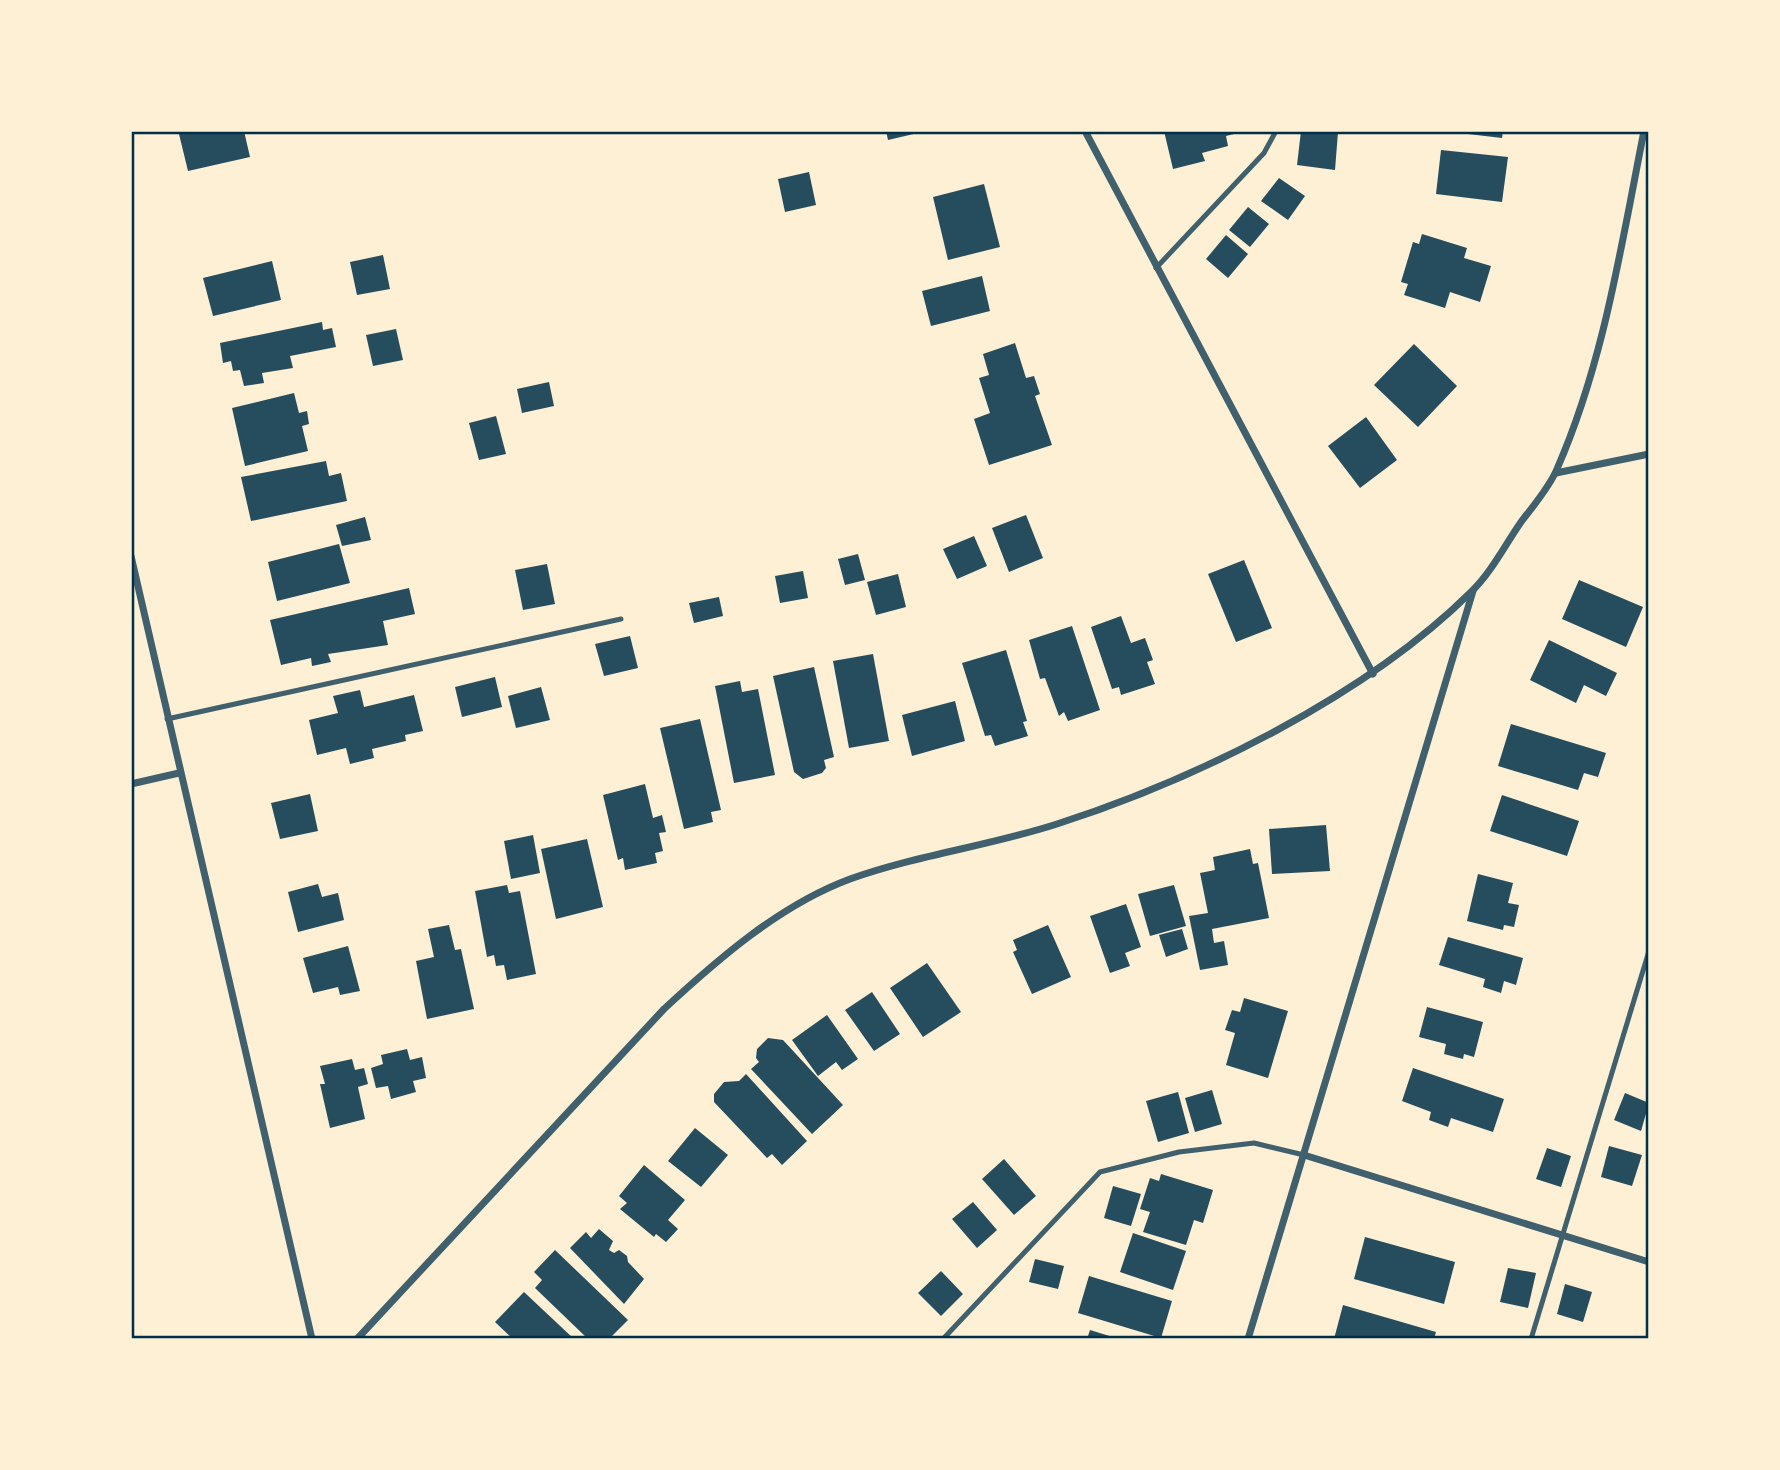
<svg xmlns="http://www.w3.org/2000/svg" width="1780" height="1470" font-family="Barlow,sans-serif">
<rect width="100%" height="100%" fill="#fdf0d5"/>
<!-- building -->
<g fill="#264d5e">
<path d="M191,131H244L250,157L188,171L179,134Z"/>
<path d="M886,131H922V132L888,140Z"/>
<path d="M1164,131H1233L1234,134L1226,136L1228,146L1202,153L1205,161L1173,169Z"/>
<path d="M1301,131L1338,132L1335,170L1297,165Z"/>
<path d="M1442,131H1503L1502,138Z"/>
<path d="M1441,150L1508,157L1502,202L1436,194Z"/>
<path d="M809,172L816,205L785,212L778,179Z"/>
<path d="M1279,178L1305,196L1288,220L1261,201Z"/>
<path d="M984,184L1000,247L948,260L933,197Z"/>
<path d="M1248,207L1269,224L1250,247L1229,230Z"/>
<path d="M1422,234L1467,248L1464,258L1491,266L1480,302L1450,292L1445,308L1404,295L1408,284L1401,282L1413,242L1419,244Z"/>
<path d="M1226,235L1248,254L1228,278L1206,259Z"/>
<path d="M383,255L390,289L357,295L350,262Z"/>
<path d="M272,261L281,300L213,316L203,278Z"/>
<path d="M982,276L990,311L931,326L922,291Z"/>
<path d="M322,322L323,330L332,328L336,347L290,356L293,368L262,373L264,383L244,386L240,370L233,371L231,361L223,363L220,343Z"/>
<path d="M396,329L403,360L373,366L366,335Z"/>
<path d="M1015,343L1026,378L1034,376L1040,394L1035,396L1052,445L989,465L974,419L990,413L979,378L989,375L983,354Z"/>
<path d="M1414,344L1457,386L1418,427L1374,385Z"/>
<path d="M549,382L554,406L522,413L517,389Z"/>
<path d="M294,393L299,413L307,411L309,424L302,426L308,451L245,466L232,408Z"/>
<path d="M496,416L506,454L479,460L469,423Z"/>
<path d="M1366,417L1397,460L1360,488L1328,446Z"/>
<path d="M326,461L329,476L341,473L347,501L251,521L241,477Z"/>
<path d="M1026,515L1043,558L1009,572L992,528Z"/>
<path d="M365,517L371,540L342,546L336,525Z"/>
<path d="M974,536L987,566L957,579L943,549Z"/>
<path d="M339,544L350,583L277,601L268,562Z"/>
<path d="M858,554L865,580L845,585L838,559Z"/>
<path d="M1244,560L1272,628L1236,642L1208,574Z"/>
<path d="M547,564L555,604L523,610L515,570Z"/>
<path d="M803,571L808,598L780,603L775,576Z"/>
<path d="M898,574L906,607L876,615L867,582Z"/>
<path d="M1579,580L1643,607L1626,647L1562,619Z"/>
<path d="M409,588L415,614L383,621L388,645L328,654L331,662L312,666L311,658L281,665L270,620Z"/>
<path d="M719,597L723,616L694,623L689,603Z"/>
<path d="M1121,616L1131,643L1145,638L1153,660L1147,662L1155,684L1121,695L1119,687L1112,689L1091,627Z"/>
<path d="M1072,626L1100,710L1068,721L1064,712L1059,716L1045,678L1040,679L1029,640Z"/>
<path d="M630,636L638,668L604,676L595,644Z"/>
<path d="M1549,640L1617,673L1606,696L1584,685L1576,703L1530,680Z"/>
<path d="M1006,650L1027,721L1023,722L1028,736L995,746L991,735L985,736L962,663Z"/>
<path d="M873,654L889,741L849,748L833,661Z"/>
<path d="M814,667L834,757L824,760L826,768L822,773L803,779L794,772L773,676Z"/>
<path d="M495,677L502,707L462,717L455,687Z"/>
<path d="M740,681L742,692L758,689L775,775L734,783L715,686Z"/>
<path d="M541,687L550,720L516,728L508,696Z"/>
<path d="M360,690L364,707L414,695L423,731L405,735L406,741L372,749L374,758L350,764L346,748L317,755L309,720L338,713L333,696Z"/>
<path d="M955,701L965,741L912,756L902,715Z"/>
<path d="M700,719L721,810L711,812L713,822L684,829L660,728Z"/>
<path d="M1511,724L1606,753L1598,777L1584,773L1578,790L1498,766Z"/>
<path d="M645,784L653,818L662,815L666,832L659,833L663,851L655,853L657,863L625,870L623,858L618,860L603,795Z"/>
<path d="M310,794L318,831L280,839L271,803Z"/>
<path d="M1502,795L1579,821L1567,856L1490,831Z"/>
<path d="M1326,825L1330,871L1272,874L1269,829Z"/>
<path d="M533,835L540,873L511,879L504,841Z"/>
<path d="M587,839L603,907L556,919L541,849Z"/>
<path d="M1250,849L1253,864L1258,863L1269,918L1212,929L1214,943L1224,941L1228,965L1200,970L1189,916L1208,913L1200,873L1215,870L1213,857Z"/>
<path d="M1478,874L1513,883L1508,903L1519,905L1514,927L1504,925L1503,930L1467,921Z"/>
<path d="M318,884L322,897L338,893L344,920L298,932L288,892Z"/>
<path d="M507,885L509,893L520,891L536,974L507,980L504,965L496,966L494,955L487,957L475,891Z"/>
<path d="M1174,885L1186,926L1150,936L1138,894Z"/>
<path d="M1126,904L1141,947L1125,953L1130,966L1110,973L1090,916Z"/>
<path d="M449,925L455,950L461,949L474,1009L427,1019L416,961L434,957L428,929Z"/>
<path d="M1048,925L1071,977L1032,994L1013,952L1017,950L1013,940Z"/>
<path d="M1182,929L1188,949L1166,957L1159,935Z"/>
<path d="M1448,937L1523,958L1516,985L1504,981L1501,993L1483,987L1485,979L1439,965Z"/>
<path d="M348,946L360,991L340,995L338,987L313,993L303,958Z"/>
<path d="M927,963L961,1012L923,1037L890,988Z"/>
<path d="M872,992L900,1034L874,1051L845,1010Z"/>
<path d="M1244,998L1288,1011L1268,1078L1226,1065L1235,1033L1225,1030L1232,1010L1240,1012Z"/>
<path d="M1427,1007L1483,1022L1474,1057L1464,1054L1463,1059L1444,1054L1446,1044L1419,1037Z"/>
<path d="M827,1015L858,1059L842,1070L836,1062L818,1076L792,1040Z"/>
<path d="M768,1038L783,1040L843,1105L812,1134L751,1069L759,1062L756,1058L757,1049Z"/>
<path d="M407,1049L410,1060L422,1057L426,1078L413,1081L416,1092L391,1099L388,1086L376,1088L371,1068L383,1064L381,1055Z"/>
<path d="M352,1059L355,1070L364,1068L368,1084L358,1087L365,1119L330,1128L320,1084H325L320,1066Z"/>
<path d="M1413,1068L1504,1099L1493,1132L1451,1118L1448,1127L1429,1120L1431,1112L1402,1101Z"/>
<path d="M746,1074L807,1141L782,1165L772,1154L767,1158L714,1102V1094L724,1082L739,1081Z"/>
<path d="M1212,1090L1222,1124L1195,1132L1185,1098Z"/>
<path d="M1178,1092L1189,1133L1158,1142L1146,1101Z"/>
<path d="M1625,1093L1649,1103L1641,1131L1614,1120Z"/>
<path d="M695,1128L728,1155L701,1187L668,1161Z"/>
<path d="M1609,1146L1642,1155L1632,1186L1601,1177Z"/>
<path d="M1547,1148L1571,1156L1561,1187L1536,1179Z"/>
<path d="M1004,1159L1036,1196L1014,1215L982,1179Z"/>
<path d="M644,1165L685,1200L668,1220L678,1229L666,1242L656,1234L654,1237L620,1209L627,1203L619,1196Z"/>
<path d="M1161,1174L1213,1190L1203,1223L1194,1220L1186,1245L1143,1232L1150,1212L1140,1209L1150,1178L1159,1181Z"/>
<path d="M1113,1186L1141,1194L1131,1226L1104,1218Z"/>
<path d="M973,1202L997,1230L977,1248L952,1219Z"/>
<path d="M599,1229L613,1241L609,1250L614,1253L619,1250L627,1256L628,1262L644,1279L624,1304L570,1248L586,1232L591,1238Z"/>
<path d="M1133,1233L1186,1251L1173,1290L1120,1272Z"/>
<path d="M1365,1237L1455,1262L1444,1304L1354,1279Z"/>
<path d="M555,1250L628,1320L609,1339H588L535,1288L542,1280L534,1272Z"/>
<path d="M1035,1259L1064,1266L1058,1289L1029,1282Z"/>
<path d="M1508,1268L1536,1273L1528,1308L1500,1302Z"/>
<path d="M941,1271L963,1294L941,1316L918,1293Z"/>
<path d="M1089,1276L1172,1301L1161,1338L1078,1313Z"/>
<path d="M1565,1284L1592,1292L1583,1322L1557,1314Z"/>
<path d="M524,1292L574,1339H513L495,1322Z"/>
<path d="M1343,1305L1436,1332L1434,1339H1334Z"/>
<path d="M1090,1330L1116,1338V1339H1087Z"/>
</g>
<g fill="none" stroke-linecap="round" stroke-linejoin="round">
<!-- service -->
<g stroke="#3f606c" stroke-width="5">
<path d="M1156,268L1264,153L1276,131"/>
<path d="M167,719L621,619"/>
<path d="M943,1339L1100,1172L1179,1152L1254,1143L1304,1155"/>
<path d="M1531,1339L1649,951"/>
</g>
<!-- minor -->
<g stroke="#3f606c" stroke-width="7">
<path d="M1085,131L1373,674"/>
<path d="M1556,473L1649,454"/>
<path d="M131,556L312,1339"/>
<path d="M131,784L179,773"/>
<path d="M1304,1155L1649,1262"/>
<path d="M357,1339L664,1009C718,959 780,905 850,879C917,855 989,846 1057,824C1197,779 1366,696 1471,592C1491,573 1505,545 1521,522C1533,506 1549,488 1557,469C1604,362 1621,246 1644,131"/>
<path d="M1248,1339L1473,591"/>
</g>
</g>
<!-- border -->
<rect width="1780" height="1470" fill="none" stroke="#fdf0d5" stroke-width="266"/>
<rect x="133" y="133" width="1514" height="1204" fill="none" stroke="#003049" stroke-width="2.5"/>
</svg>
